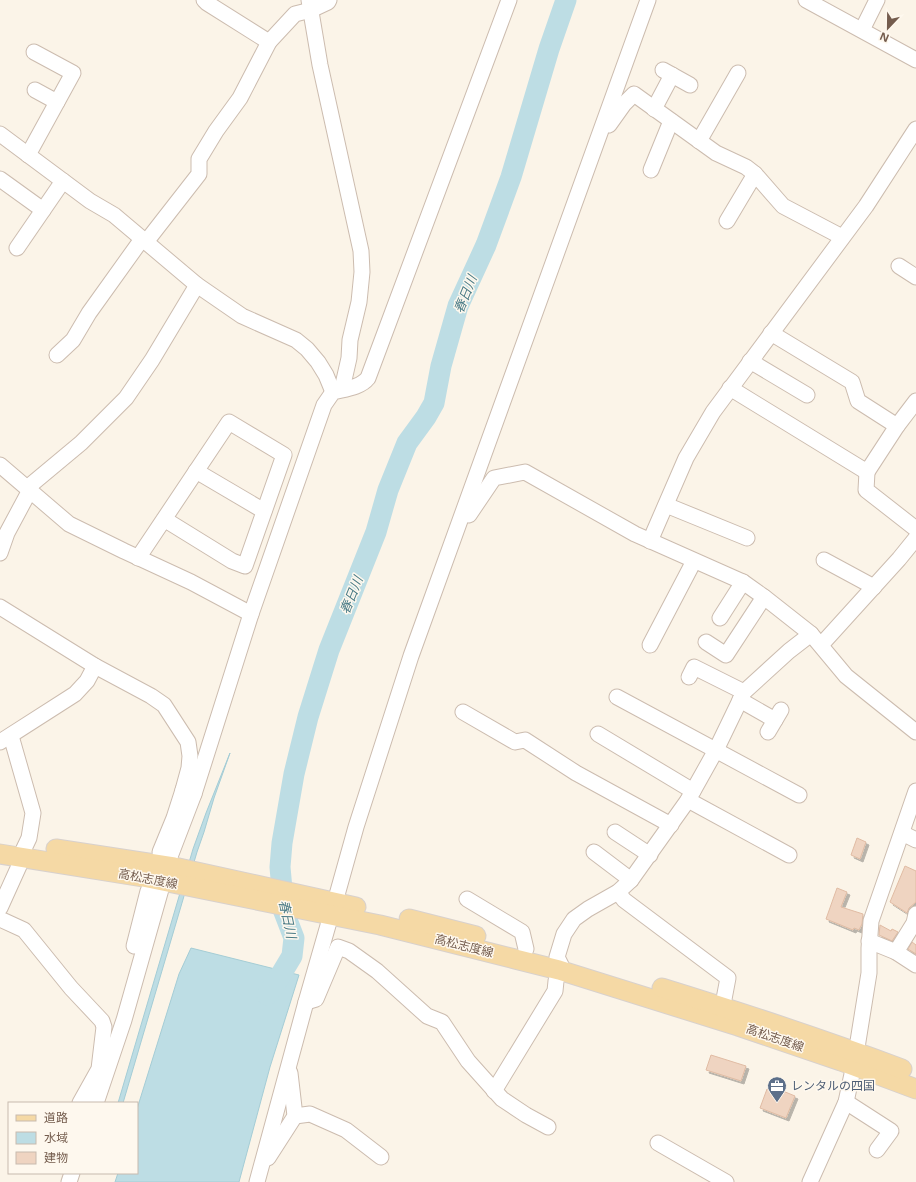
<svg xmlns="http://www.w3.org/2000/svg" width="916" height="1182" font-family="'Open Sans','Noto Sans JP',sans-serif">
<defs>
<filter id="shadow"><feDropShadow dx="3" dy="3" stdDeviation="0" flood-color="#0004"/></filter>
</defs>
<rect width="100%" height="100%" fill="#fbf4e8"/>
<!-- water -->
<g fill="#bddde4" stroke="#a4ccd5">
<path d="M230,753L214,798L204,832L197,852L123,1103H118L193,849L206,813Z"/>
<path d="M191,948L299,975L270,1067L239,1182H115L118,1173H137V1109L179,974Z"/>
</g>
<g fill="none" stroke-linecap="round" stroke-linejoin="round">
<!-- river -->
<path stroke="#bddde4" stroke-width="21" d="M267,995L277,981L292,956L294,938L284,912L280,867L282,843L294,774L308,717L329,650L376,532L388,490L407,443L426,417L434,403L441,366L458,306L486,245L511,177L549,49L566,0"/>
</g>
<!-- building -->
<g fill="#efd4c1" stroke="#e0bba3" filter="url(#shadow)">
<path d="M857,838L866,842L860,859L851,855Z"/>
<path d="M905,866L916,871V902L909,908L907,913L890,902Z"/>
<path d="M837,888L847,892L841,907L863,914L862,924L859,930L854,928L853,930L826,919Z"/>
<path d="M880,925L891,931L892,929L898,932L892,941L879,935Z"/>
<path d="M912,942L916,945V954L908,949Z"/>
<path d="M711,1055L746,1066L741,1081L706,1070Z"/>
<path d="M767,1089L776,1093L778,1089L795,1096L786,1118L760,1108Z"/>
</g>
<g fill="none" stroke-linecap="round" stroke-linejoin="round">
<defs>
<g id="minor">
<path d="M204,0L207,3L269,42"/>
<path d="M309,0L320,65L361,251L362,272L359,302L350,340L349,358L342,389"/>
<path d="M806,0L916,60"/>
<path d="M862,30L877,0"/>
<path d="M663,70L690,85"/>
<path d="M35,90L57,102"/>
<path d="M654,109L672,75"/>
<path d="M609,125L624,104L634,94L716,153L746,167L755,174L783,206L842,237"/>
<path d="M0,134L90,201L114,215L197,285L242,316L296,340L307,349L318,362L326,375L333,392"/>
<path d="M699,141L738,73"/>
<path d="M28,155L73,73L34,52"/>
<path d="M651,170L671,121"/>
<path d="M0,179L43,210"/>
<path d="M727,221L755,174"/>
<path d="M146,242L199,174V159L216,131L240,98L269,42L295,14L311,10L328,2L329,0"/>
<path d="M17,248L63,181"/>
<path d="M899,266L916,277"/>
<path d="M771,333L852,382L858,401L897,426"/>
<path d="M57,355L73,340L89,313L142,239"/>
<path d="M750,361L807,395"/>
<path d="M730,388L867,472L897,426L916,401"/>
<path d="M0,465L69,524L124,551L191,582L251,614"/>
<path d="M196,471L264,511"/>
<path d="M867,472L866,490L916,529"/>
<path d="M27,488L81,443L126,398L152,360L197,285"/>
<path d="M666,505L747,538"/>
<path d="M469,515L494,478L525,472L635,534L743,582L764,597L811,634L846,676L916,732"/>
<path d="M650,541L686,458L713,412L866,206L916,129"/>
<path d="M0,553L7,533L30,490"/>
<path d="M138,558L229,422L284,455L245,566L232,561L164,519"/>
<path d="M824,560L874,587"/>
<path d="M0,607L95,666L151,696L164,705L188,742L190,756L189,768L183,790L194,794"/>
<path d="M720,618L743,582"/>
<path d="M706,642L726,655L764,597"/>
<path d="M650,645L694,561"/>
<path d="M821,645L899,559L916,538"/>
<path d="M689,677L694,667L744,692"/>
<path d="M617,697L799,795"/>
<path d="M740,700L775,720"/>
<path d="M463,712L515,742L525,740L576,773L671,825"/>
<path d="M768,732L781,710"/>
<path d="M598,734L693,791"/>
<path d="M0,742L75,694L87,681L95,666"/>
<path d="M688,800L789,855"/>
<path d="M615,832L650,855"/>
<path d="M902,833L916,840"/>
<path d="M160,852L174,818L183,790"/>
<path d="M594,852L631,880"/>
<path d="M618,892L624,900L728,978L724,999"/>
<path d="M467,899L522,932L526,949"/>
<path d="M335,902L356,827L411,656L648,0"/>
<path d="M0,908L19,866L20,857L29,838L33,813L11,736"/>
<path d="M0,919L24,930L71,988L102,1021L104,1027L99,1069L80,1103"/>
<path d="M869,941L896,952L916,965"/>
<path d="M134,946L148,891"/>
<path d="M896,952L914,923L916,914"/>
<path d="M306,1002L316,999L338,947L349,951L377,971L427,1016L442,1022L468,1061L502,1099L526,1115L548,1127"/>
<path d="M494,1091L555,991L556,981L561,965L557,957L564,934L574,919L588,909L618,892L631,880L688,800L716,750L744,692L789,651L811,634"/>
<path d="M846,1102L891,1131L877,1150"/>
<path d="M96,1103L124,1020L171,854L194,794L251,614L324,405L333,392C344,389 360,388 368,378L509,0"/>
<path d="M295,1116L310,1114L346,1130L381,1157"/>
<path d="M658,1143L726,1182"/>
<path d="M268,1158L295,1116L290,1073"/>
<path d="M69,1182L72,1173"/>
<path d="M257,1182L306,1002L331,915"/>
<path d="M810,1182L846,1102L855,1060L869,973V948L871,921L916,791"/>
</g>
<g id="major">
<path d="M56,849L174,867L356,907"/>
<path d="M0,854L143,877L380,925L515,959L559,970L738,1026L841,1061L916,1089"/>
<path d="M409,919L476,936"/>
<path d="M662,988C743,1013 822,1039 902,1069"/>
</g>
</defs>
<!-- minor casing -->
<use href="#minor" stroke="#ccbcaf" stroke-width="17"/>
<!-- major casing -->
<use href="#major" stroke="#d8d1cd" stroke-width="21"/>
<!-- minor -->
<use href="#minor" stroke="#fff" stroke-width="15"/>
<!-- major -->
<use href="#major" stroke="#f5d9a5" stroke-width="19"/>
</g>
<!-- icons -->
<defs>
<symbol id="office-pin" viewBox="-11 -11 22 30"><path d="M0 17L-7.5 6A9.5 9.5 0 1 1 7.5 6Z" fill="#5c6f8a" stroke="#fef8ee"/><path d="M-6-3h4V-5.5h4V-3h4V5H-6ZM-1-4.5V-3h2v-1.5ZM-6 0V1H6V0Z" fill="#fff"/></symbol>
</defs>
<g fill-rule="evenodd">
<use href="#office-pin" x="766" y="1075" width="22" height="30"/>
</g>
<g text-anchor="middle" stroke-width="3" stroke-linejoin="round" paint-order="stroke">
<!-- street labels -->
<g font-size="12" fill="#745c4d" stroke="#fef8ee">
<text transform="translate(148 879) rotate(11)" y="4">高松志度線</text>
<text transform="translate(464 946) rotate(14)" y="4">高松志度線</text>
<text transform="translate(775 1038) rotate(19)" y="4">高松志度線</text>
</g>
<!-- service labels -->
<g font-size="12" fill="#4e5e75" stroke="#fef8ee" text-anchor="start">
<text x="791" y="1090">レンタルの四国</text>
</g>
<!-- water labels -->
<g font-size="13" font-style="italic" fill="#487a85" stroke="#fef8ee">
<text transform="translate(465 294) rotate(-68)" y="5">春日川</text>
<text transform="translate(351 595) rotate(-68)" y="5">春日川</text>
<text transform="translate(288 919) rotate(78)" y="5">春日川</text>
</g>
</g>
<!-- legend -->
<rect x="8" y="1102" width="130" height="72" fill="#fef8ee" stroke="#c7baae"/>
<rect x="16" y="1115" width="20" height="6" fill="#f5d9a5" stroke="#c7baae"/>
<text x="44" y="1122" font-size="12" fill="#745c4d">道路</text>
<rect x="16" y="1132" width="20" height="12" fill="#bddde4" stroke="#c7baae"/>
<text x="44" y="1142" font-size="12" fill="#745c4d">水域</text>
<rect x="16" y="1152" width="20" height="12" fill="#efd4c1" stroke="#c7baae"/>
<text x="44" y="1162" font-size="12" fill="#745c4d">建物</text>
<!-- north arrow -->
<g transform="translate(888 28) rotate(202)" stroke="#fef8ee" stroke-width="3" paint-order="stroke">
<path d="M0-3L7 15L0 10L-7 15Z" fill="#745c4d"/>
<text y="-6" font-size="11" font-weight="bold" text-anchor="middle" fill="#745c4d">N</text>
</g>
</svg>
